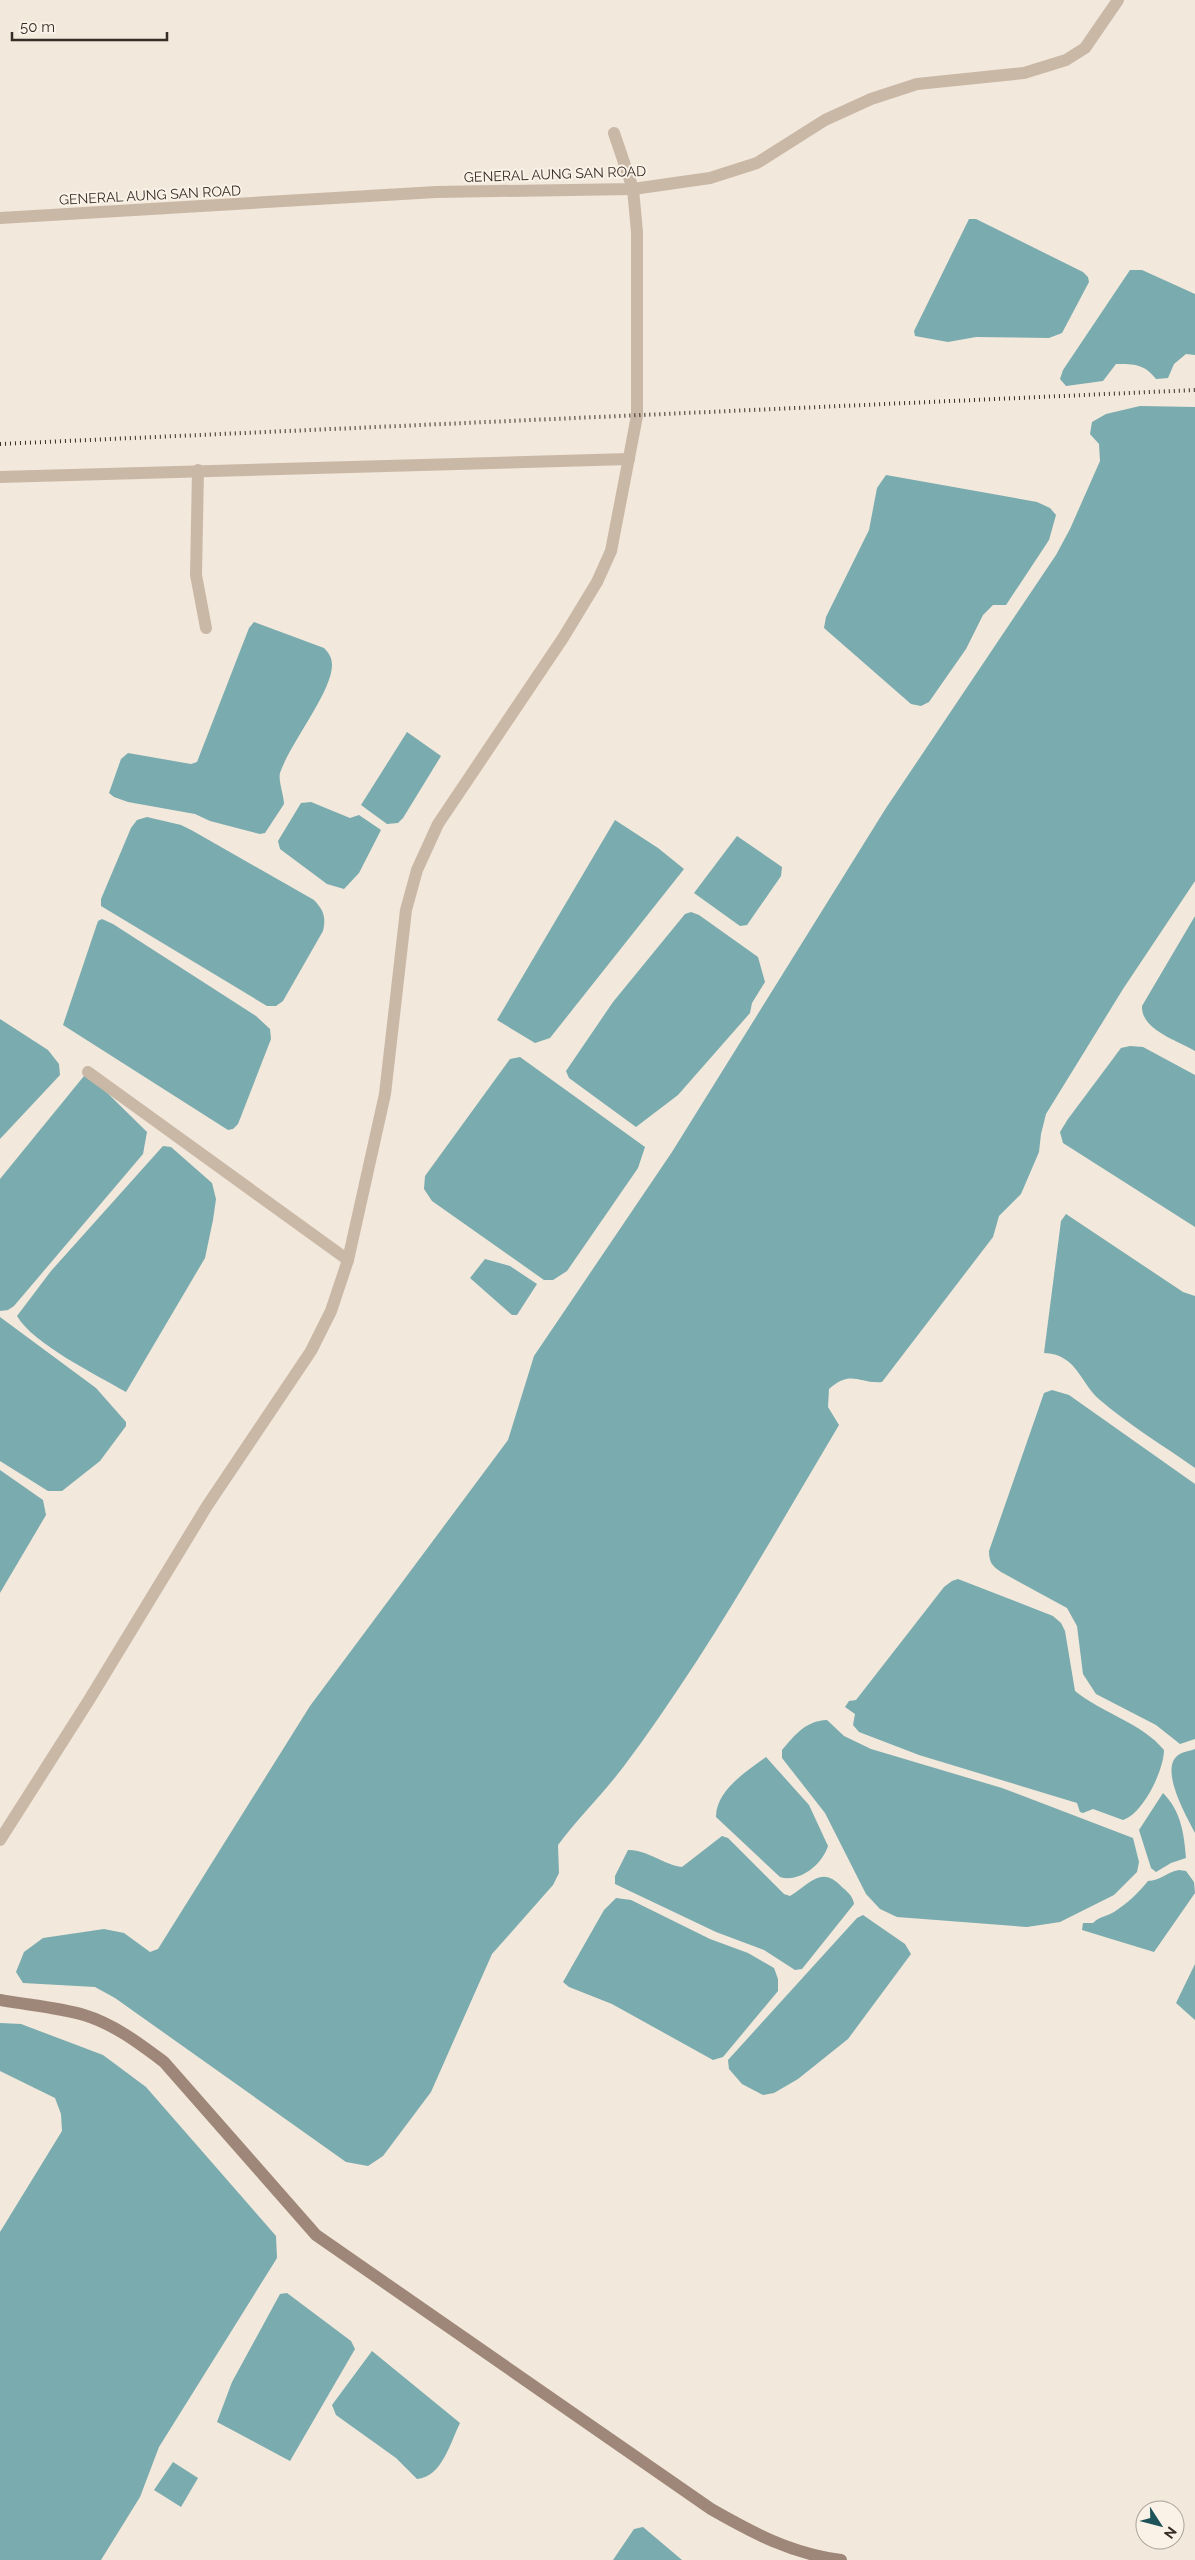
<svg xmlns="http://www.w3.org/2000/svg" width="1195" height="2560" font-family="Raleway,sans-serif">
<rect width="100%" height="100%" fill="#f2e8db"/>
<!-- water -->
<g fill="#79abaf">
<path d="M969,219H976L1083,272L1088,277L1089,282L1062,333L1049,338L976,337L948,342L915,336L914,331Z"/>
<path d="M1130,270H1142L1195,294V355L1186,354L1174,364L1168,378L1156,379C1144,364 1135,364 1116,364L1103,381L1066,386L1060,379L1063,370Z"/>
<path d="M1140,406L1195,407V881L1123,989L1046,1114L1041,1134L1039,1152L1021,1194L999,1216L993,1237L882,1382C859,1384 851,1369 829,1389L828,1407L839,1425C770,1541 704,1659 624,1766C603,1794 578,1818 558,1845L559,1873L553,1885L492,1954L431,2092L383,2156L368,2166L346,2162L115,1998L95,1987L23,1983L16,1972L24,1952L43,1938L104,1929L124,1933L150,1952L158,1949L310,1706L508,1440L534,1356L672,1152L886,808L1056,555L1070,529L1100,461L1099,444L1090,434L1092,422L1106,414Z"/>
<path d="M886,475L1037,502L1050,508L1056,515L1049,540L1006,605H993L983,615L966,649L929,702L921,706L911,704L824,628L826,617L869,530L877,488Z"/>
<path d="M254,622L324,648C329,653 332,658 332,665C332,692 290,743 280,773C278,780 284,796 284,804L265,833L260,834L210,821L195,814L128,802L114,797L109,793L121,759L128,753L191,764L197,762L249,628Z"/>
<path d="M407,732L441,756L403,818L398,823L387,824L361,805Z"/>
<path d="M311,802L350,818L359,815L381,830L359,873L344,889L327,884L280,849L278,841L301,803Z"/>
<path d="M147,817L181,825L193,831L314,900C324,911 326,917 323,931L283,1001L276,1006H267L101,906V899L131,828L137,820Z"/>
<path d="M615,820L658,848L684,869L550,1038L535,1043L497,1020Z"/>
<path d="M737,836L782,867L781,876L747,925L740,926L694,893Z"/>
<path d="M691,912L699,915L758,957L765,982L752,1003L750,1013L678,1095L636,1127L569,1078L566,1071L613,1002L685,914Z"/>
<path d="M1195,916V1051C1177,1040 1141,1030 1142,1006Z"/>
<path d="M102,919L113,924L256,1016L270,1029L271,1039L238,1124L233,1129L228,1130L63,1025L98,921Z"/>
<path d="M0,1019L48,1050L59,1064L60,1075L0,1139Z"/>
<path d="M1130,1046L1143,1047L1195,1075V1227L1063,1143L1060,1132L1068,1119L1121,1048Z"/>
<path d="M520,1057L645,1147L638,1168L567,1271L553,1280H544L432,1201L424,1189L425,1176L510,1059Z"/>
<path d="M84,1076H90L147,1132L143,1154L14,1306L8,1310L0,1311V1179Z"/>
<path d="M163,1146L171,1147L212,1183L216,1199L213,1220L205,1258L126,1392C97,1375 33,1344 17,1316L51,1271Z"/>
<path d="M1066,1214L1183,1292L1195,1296V1468C1164,1446 1129,1425 1100,1400C1080,1383 1077,1354 1044,1353L1061,1221Z"/>
<path d="M485,1259L510,1266L537,1284L517,1315H512L470,1278Z"/>
<path d="M0,1317L96,1388L126,1422V1426L100,1461L62,1491H48L0,1461Z"/>
<path d="M1052,1390L1069,1395L1195,1484V1739L1180,1744L1156,1725L1096,1694L1083,1674L1077,1626L1067,1608L1001,1572C992,1566 989,1562 989,1551L1044,1393Z"/>
<path d="M0,1470L43,1500L46,1515L0,1593Z"/>
<path d="M958,1579L1053,1616L1061,1623L1065,1631L1075,1691C1102,1713 1142,1723 1164,1750C1164,1770 1143,1814 1123,1820L1093,1809L1083,1813L1080,1812L1077,1803L919,1755L859,1732L853,1725L855,1714L845,1707L849,1701L856,1700L944,1587L952,1581Z"/>
<path d="M827,1720L844,1736L871,1749L1002,1788L1133,1838L1139,1862L1137,1872L1114,1895L1060,1922L1027,1927L897,1917L880,1909L866,1894L825,1813L782,1758V1750C795,1735 805,1721 827,1720Z"/>
<path d="M1195,1749V1833C1187,1817 1160,1771 1177,1756C1181,1752 1190,1751 1195,1749Z"/>
<path d="M766,1757L809,1805L828,1846C822,1865 799,1883 780,1877L716,1817C716,1790 747,1771 766,1757Z"/>
<path d="M1163,1793C1181,1811 1184,1833 1186,1858L1171,1863L1156,1872L1151,1868L1139,1830Z"/>
<path d="M722,1836L728,1838L784,1894L790,1896C812,1882 822,1865 843,1888C849,1893 853,1897 854,1904L802,1969L795,1970L764,1950L716,1932L615,1884V1876L628,1850C646,1849 664,1865 682,1867Z"/>
<path d="M1179,1870L1186,1871L1194,1882L1195,1893L1154,1952L1082,1930L1083,1923H1093C1100,1916 1106,1917 1114,1912C1128,1903 1138,1893 1148,1881C1160,1881 1167,1872 1179,1870Z"/>
<path d="M616,1898L631,1900L710,1939L748,1953L774,1968L778,1979V1991L723,2057L713,2060L612,2004L569,1987L563,1982L604,1910Z"/>
<path d="M863,1915L905,1944L911,1954L848,2039L798,2079L774,2093L763,2095L742,2084L729,2069L728,2060L857,1918Z"/>
<path d="M1195,1964V2020L1176,2003Z"/>
<path d="M0,2023L21,2024L103,2055L146,2087L276,2236L277,2258L159,2447L140,2497L101,2560H0V2232L62,2131L61,2114L55,2098L0,2071Z"/>
<path d="M287,2293L351,2341L355,2349L290,2461L217,2422L232,2382L280,2294Z"/>
<path d="M372,2351L460,2423C450,2443 442,2477 417,2479L396,2458L336,2415L332,2405Z"/>
<path d="M173,2462L198,2478L181,2507L154,2490Z"/>
<path d="M643,2527L682,2560H613L634,2529Z"/>
</g>
<g fill="none" stroke-linecap="round" stroke-linejoin="round">
<!-- street -->
<g stroke="#cab8a7" stroke-width="12">
<path d="M0,218L436,192L633,189L710,178L757,163L825,120L871,99L917,84L1024,73L1066,60L1085,48L1118,0"/>
<path d="M198,470L196,575L206,628"/>
<path d="M0,477L629,459"/>
<path d="M88,1072L348,1260"/>
<path d="M0,1840L89,1700L207,1506L311,1351L331,1311L348,1260L385,1094L406,910L417,870L438,824L563,638L597,582L611,551L637,416V232L633,189L614,133"/>
</g>
<!-- secondary -->
<path stroke="#9e8778" stroke-width="12" d="M0,2000C27,2005 57,2007 84,2015C114,2024 140,2044 164,2062L316,2235L711,2509C753,2533 792,2554 841,2560"/>
<!-- rail -->
<path stroke="#362d27" stroke-width="4" stroke-dasharray="1 4" stroke-linecap="butt" d="M0,444L1195,390"/>
</g>
<g text-anchor="middle" stroke-width="4" stroke-linejoin="round" paint-order="stroke">
<!-- street labels -->
<g font-size="14" fill="#362d27" stroke="#faf2e7">
<text transform="translate(555 174) rotate(-2)" y="5">GENERAL AUNG SAN ROAD</text>
<text transform="translate(150 195) rotate(-3)" y="5">GENERAL AUNG SAN ROAD</text>
</g>
</g>
<!-- north arrow -->
<g transform="translate(1160 2525) rotate(126)"><circle r="24" fill="#faf2e7" stroke="#aca39a"/>
<path d="M0-4L9 19L0 12L-9 19Z" fill="#1c5258"/>
<text y="-8" font-size="14" font-weight="bold" text-anchor="middle" fill="#362d27">N</text>
</g>
<!-- scale -->
<path d="M12 32v8h155v-8" fill="none" stroke="#362d27" stroke-width="2.5"/>
<text x="20" y="32" font-size="15" fill="#362d27" stroke="#faf2e7" stroke-width="4" paint-order="stroke">50 m</text>
</svg>
